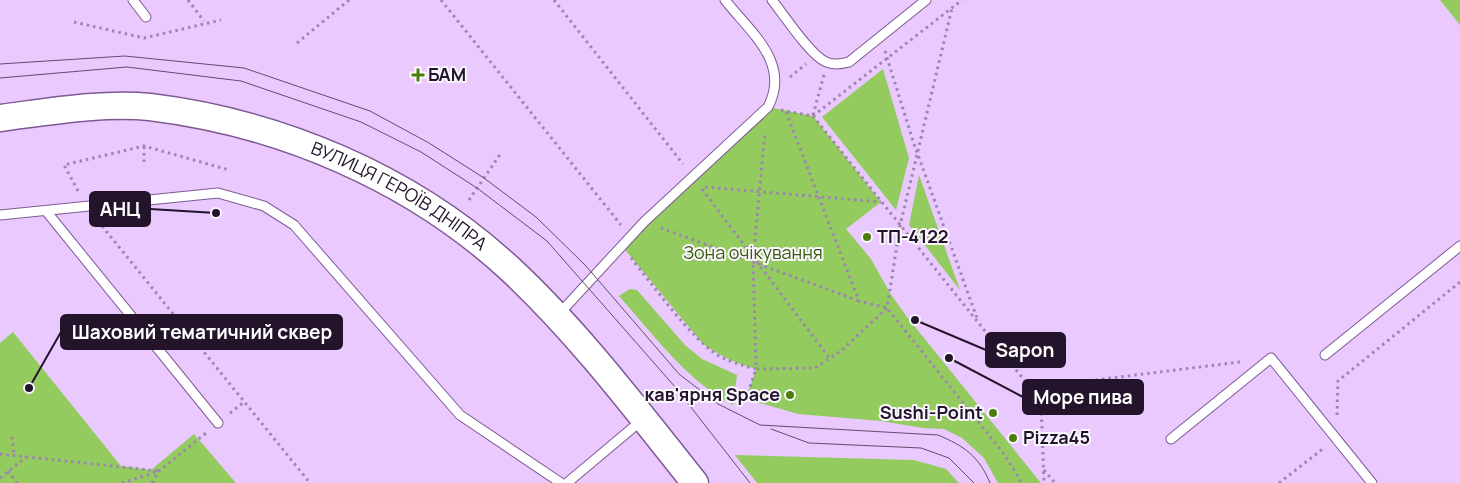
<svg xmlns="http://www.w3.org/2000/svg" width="1460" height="483" font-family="Manrope,sans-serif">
<rect width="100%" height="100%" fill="#e9c9fe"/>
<!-- green -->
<g fill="#93cb5f">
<path d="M1440,0H1460V25Z"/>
<path d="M883,69L909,158L896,210L822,117Z"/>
<path d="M768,107L813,116L881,202L846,229L871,259L890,293L907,317L1041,483H998L984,458L962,438L944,429L923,428L881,421L798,414L746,399L756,369C735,363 720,356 703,344L622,246Z"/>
<path d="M919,175L960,290L909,225Z"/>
<path d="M630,289L637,290L685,345L702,359L737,375L733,405C686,380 654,335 619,296Z"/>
<path d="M13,332L121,466L151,470L194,434L236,483H0V343Z"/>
<path d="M735,455L914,460L946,469L959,483H757Z"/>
</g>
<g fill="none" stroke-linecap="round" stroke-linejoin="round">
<defs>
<g id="lane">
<path d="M133,0L146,17"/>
<path d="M772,0C784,15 810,55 826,62C833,65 842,64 849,62L926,0"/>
<path d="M46,211L218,423"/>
<path d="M0,215L218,193L264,206L294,225L460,415L561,483"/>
<path d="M559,314L644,222L768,107C791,63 751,33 725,0"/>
<path d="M1325,355L1460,246"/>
<path d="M1171,439L1271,358L1372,483"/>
<path d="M567,483L642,420"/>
</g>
<g id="secondary">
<path id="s1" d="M0,118C47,112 103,102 150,107C281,123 411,178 509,268C578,332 636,409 695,483"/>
</g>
</defs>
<!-- lane casing -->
<use href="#lane" stroke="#7e5a94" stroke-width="11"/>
<!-- secondary casing -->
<use href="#secondary" stroke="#7e5a94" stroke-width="29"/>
<!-- path -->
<g stroke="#9e85af" stroke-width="3" stroke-dasharray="2.5 4" stroke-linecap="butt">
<path d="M188,0L204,21"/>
<path d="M441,0L621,225"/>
<path d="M554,0L683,164"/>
<path d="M74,22L144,38L221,20"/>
<path d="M297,43L349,0"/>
<path d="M885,51L913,141L978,321"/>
<path d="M790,77L806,64"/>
<path d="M781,110L813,116L1041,401L1044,483"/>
<path d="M786,112L859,301L887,308L1004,454L1022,483"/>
<path d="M813,115L824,75"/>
<path d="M813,116L962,0"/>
<path d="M144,162V146"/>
<path d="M705,187L881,202"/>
<path d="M702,189L830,359"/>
<path d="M78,191L64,165L144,146L229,170"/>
<path d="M469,200L501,153"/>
<path d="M98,221L310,483"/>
<path d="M661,228L859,301"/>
<path d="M631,258C653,285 692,340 719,356C731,362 743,366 756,369L753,260L765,132"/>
<path d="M746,399L756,369L815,368L842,350L887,308L900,226L952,8"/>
<path d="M1041,401L1095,380L1240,362"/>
<path d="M230,413L244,402"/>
<path d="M1337,415L1338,381L1460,282"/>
<path d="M12,437L14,455"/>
<path d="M0,454L159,471"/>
<path d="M1044,470L1055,483"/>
<path d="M8,471L17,483"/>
<path d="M0,478L26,457"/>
<path d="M122,483L156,472"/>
<path d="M152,483L159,471L206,433"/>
<path d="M1279,483L1324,448"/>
</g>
<!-- lane -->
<use href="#lane" stroke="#fff" stroke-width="9"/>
<!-- secondary -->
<use href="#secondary" stroke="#fff" stroke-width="26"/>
<!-- tram -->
<g stroke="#614d6e" stroke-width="1">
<path d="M0,64L125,56L244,68L370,111L429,143L484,178L536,217L586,266L679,374L718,404L760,425L938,435C964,446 979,456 990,483"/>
<path d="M0,78L127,67L241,81L361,122L421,152L477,188L547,241L676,388L750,483"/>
<path d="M771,429L809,443L921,448L949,458L974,483"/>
</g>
</g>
<!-- markers -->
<g fill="#4d7e0d" stroke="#fbf7fe" stroke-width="2">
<path d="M415.5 67.5h5v5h5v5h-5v5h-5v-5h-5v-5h5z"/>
<circle cx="867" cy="237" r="5"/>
<circle cx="790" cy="395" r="5"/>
<circle cx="993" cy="413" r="5"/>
<circle cx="1013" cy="438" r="5"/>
</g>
<g text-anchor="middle" stroke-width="4" stroke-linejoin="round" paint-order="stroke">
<!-- poi labels -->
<g font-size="18" font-weight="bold" fill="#23142c" stroke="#fbf7fe" text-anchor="start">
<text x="428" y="81">БАМ</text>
<text x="877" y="243">ТП-4122</text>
<text x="780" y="401" text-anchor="end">кав'ярня Space</text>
<text x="983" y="419" text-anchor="end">Sushi-Point</text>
<text x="1023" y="444">Pizza45</text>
</g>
<!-- street labels -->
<g font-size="18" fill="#23142c" stroke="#fbf7fe">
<text dy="6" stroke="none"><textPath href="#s1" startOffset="418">ВУЛИЦЯ ГЕРОЇВ ДНІПРА</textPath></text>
</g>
<!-- park labels -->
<g font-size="18" fill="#375a0e" stroke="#fbf7fe">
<text x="753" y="259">Зона очікування</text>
</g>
</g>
<!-- callouts -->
<path fill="none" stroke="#23142c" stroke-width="2" d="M216 213L150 209M29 388L61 332M915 320L986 350M949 358L1023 397"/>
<g fill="#23142c" stroke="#fbf7fe" stroke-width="2">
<circle cx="216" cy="213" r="5"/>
<circle cx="29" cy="388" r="5"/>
<circle cx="915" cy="320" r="5"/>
<circle cx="949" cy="358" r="5"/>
</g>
<g fill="#23142c" stroke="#23142c" stroke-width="2">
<rect x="90" y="192" width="60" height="34" rx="5"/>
<rect x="61" y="315" width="281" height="34" rx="5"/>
<rect x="986" y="333" width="79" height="34" rx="5"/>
<rect x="1023" y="380" width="120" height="34" rx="5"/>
</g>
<g font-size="19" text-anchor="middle" font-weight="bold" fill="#fff">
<text x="120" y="216">АНЦ</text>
<text x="202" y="339">Шаховий тематичний сквер</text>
<text x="1025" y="357">Sapon</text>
<text x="1083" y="404">Море пива</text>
</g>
</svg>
